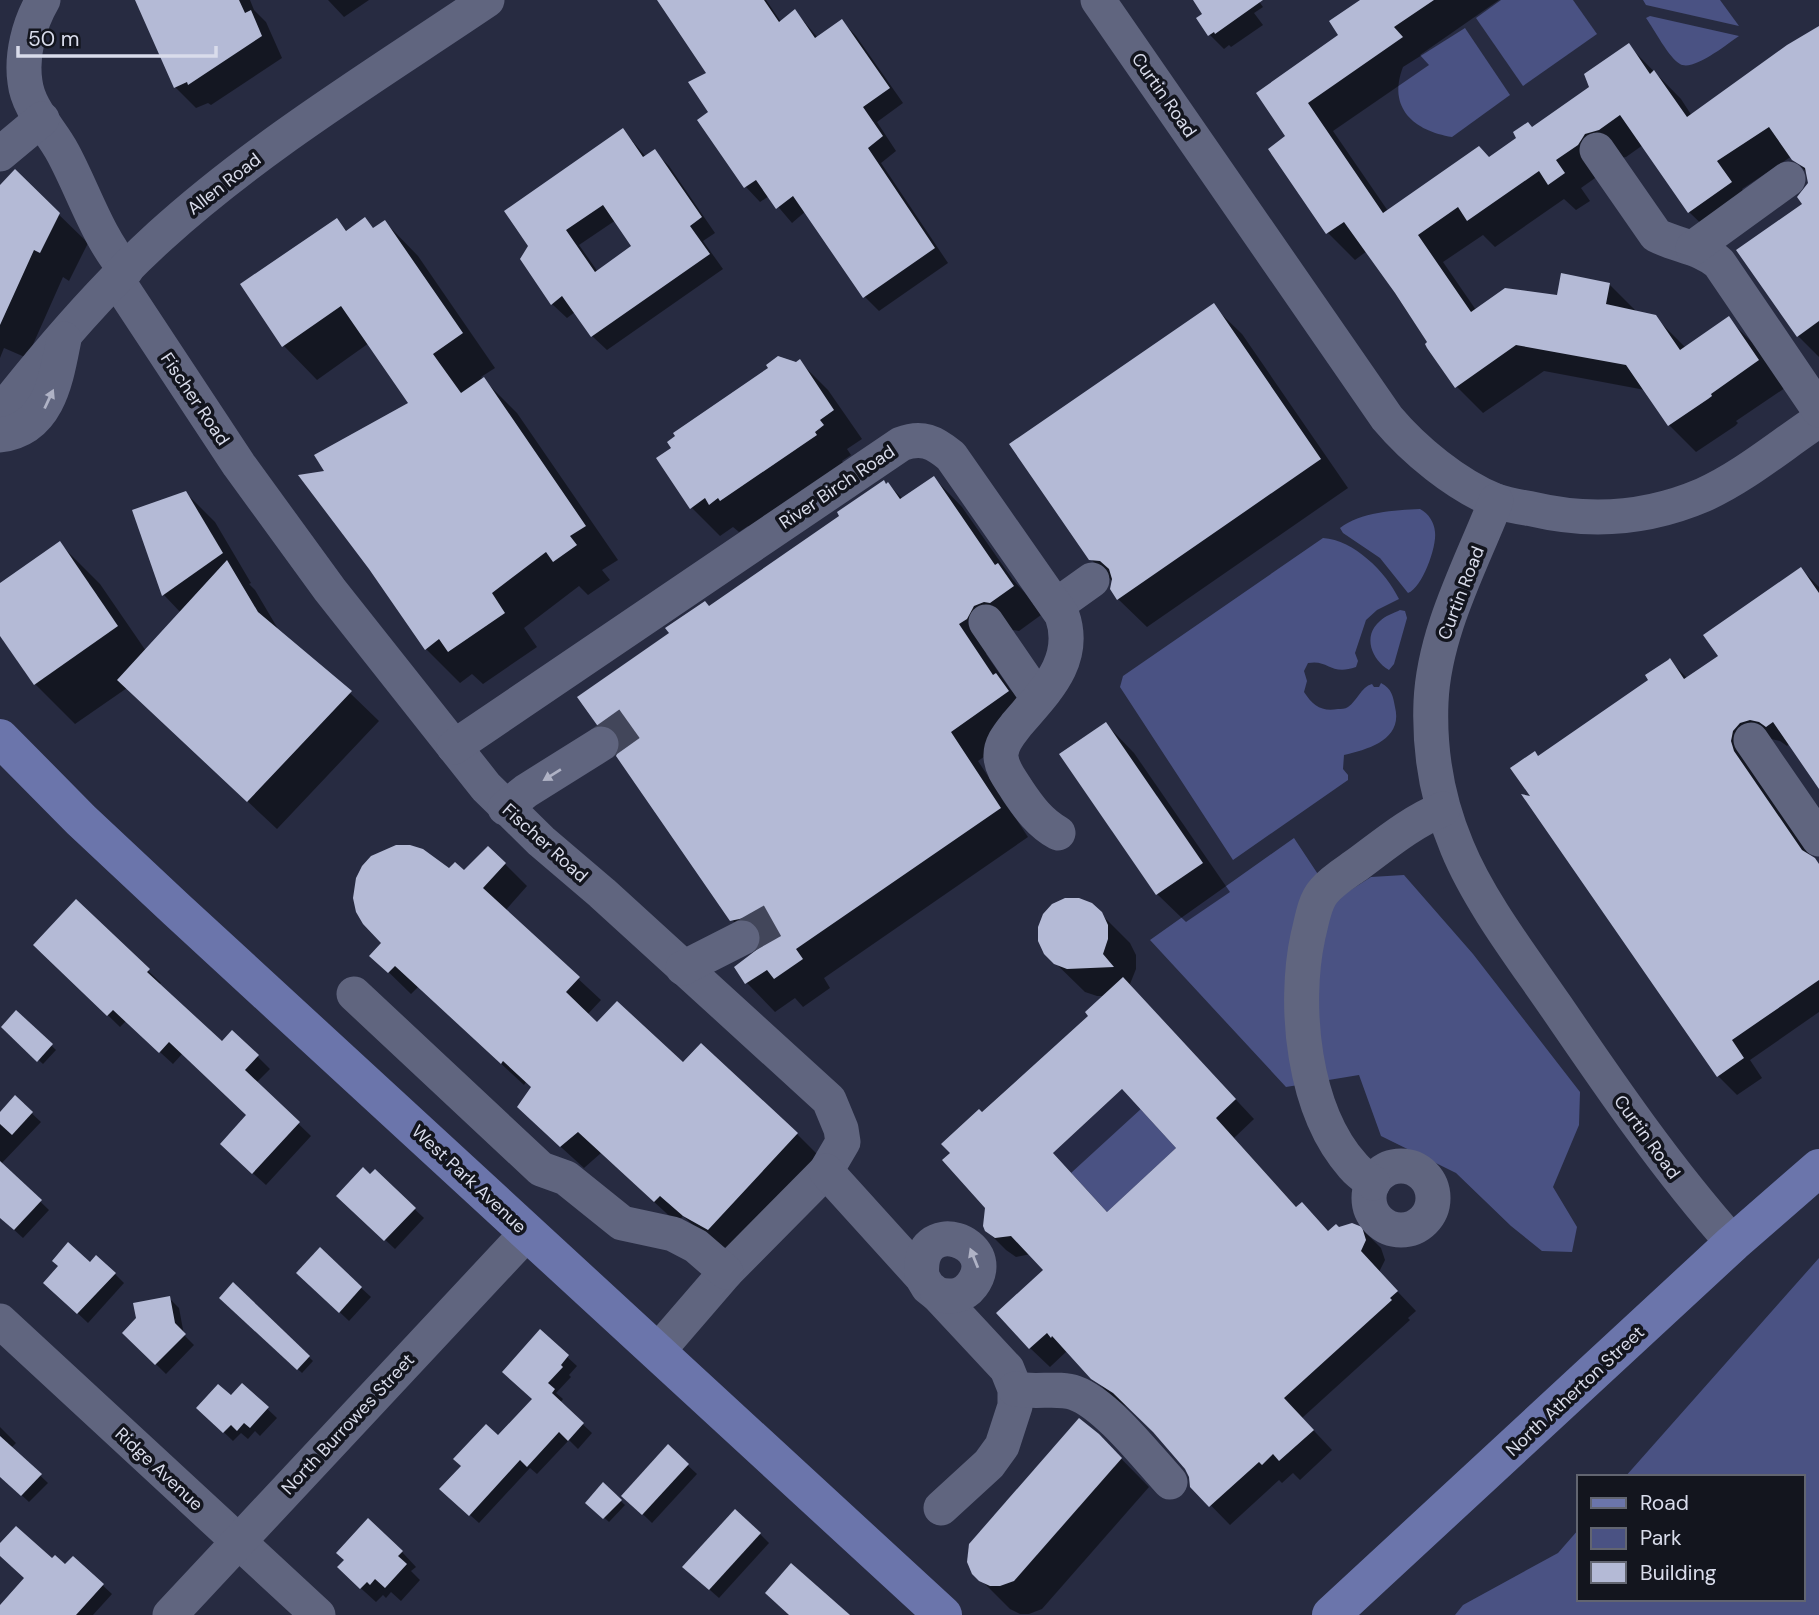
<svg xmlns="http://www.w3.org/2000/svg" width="1819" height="1615" font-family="'DM Sans',sans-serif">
<rect width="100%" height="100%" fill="#272b41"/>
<!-- green -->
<g fill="#4a5283">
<path d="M1501,0H1573L1597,34L1523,86L1476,18Z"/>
<path d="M1643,0H1720L1739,26L1646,5Z"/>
<path d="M1650,16L1739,36C1727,44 1693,72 1680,64C1669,58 1654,29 1646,18Z"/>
<path d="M1465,28L1510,95L1452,137C1414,131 1387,108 1403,67Z"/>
<path d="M1420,509C1429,514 1434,522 1435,532C1437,547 1422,588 1408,593L1380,558L1343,533L1340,528C1360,512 1395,510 1420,509Z"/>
<path d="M1323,538C1354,540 1386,572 1399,599L1377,610L1366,620L1355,653L1358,661L1356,667C1330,676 1329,659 1308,663L1304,671L1307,681L1304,692C1313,706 1322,712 1338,709C1341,709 1345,709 1348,707C1357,701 1361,687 1372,684L1374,687H1379L1381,683C1392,689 1393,696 1395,707C1403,739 1370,749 1344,755L1343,769L1348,775V780L1233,860L1120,687L1123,676Z"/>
<path d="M1400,610L1405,611L1407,618L1394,664L1389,670C1372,660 1362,636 1380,621C1385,616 1394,613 1400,610Z"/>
<path d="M1294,838L1335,900L1371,877L1404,875L1473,954L1580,1092L1579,1125L1553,1187L1577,1227L1572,1252L1542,1251L1511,1226L1456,1173L1381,1136L1359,1075L1286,1087L1150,940Z"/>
<path d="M1122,1089L1176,1148L1107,1212L1053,1153Z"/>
<path d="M1819,1258V1615H1455L1463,1605L1558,1553L1579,1529V1599H1803V1477H1625Z"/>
</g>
<!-- shadow -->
<g fill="#0007" fill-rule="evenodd">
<path d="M137,0H250L254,10L266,22L282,58L211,105L208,103L196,108L175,87Z"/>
<path d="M328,0H369L344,17Z"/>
<path d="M659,0H766L781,22L795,11L818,38L842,21L856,36L903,103L877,122L896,151L881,163L948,263L879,311L865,297L806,211L792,223L769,196L760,202L746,187L699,120L711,112L708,74Z"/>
<path d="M1195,0H1258L1263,7L1254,13L1263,25L1231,47L1229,45L1224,49L1209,34L1204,14Z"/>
<path d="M1363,0H1499L1420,55L1429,65L1333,131L1388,211L1489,159L1591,88L1628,45L1681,99L1692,116L1819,28V357L1798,336L1805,204L1810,183L1807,173L1792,156L1742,189L1757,210L1716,238L1689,212L1643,145L1626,157L1612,160L1605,171L1581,188L1590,201L1576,210L1564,199L1495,247L1483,235L1443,262L1476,310L1558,297L1609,284L1636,311L1655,317L1686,348L1728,319L1755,345L1785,388L1736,421L1738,423L1735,426L1696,452L1669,425L1645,390L1544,371L1483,413L1457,387L1367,251L1355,260L1328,233L1288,137L1340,36Z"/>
<path d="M623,130L646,157L654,151L669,166L715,233L703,241L723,269L607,350L592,336L575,312L567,318L552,304L530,246ZM616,220L634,247L598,272L579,245Z"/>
<path d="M15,172L88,243L69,281L63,277L27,358L4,348L0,358V187Z"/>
<path d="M336,220L348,232L365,220L374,229L385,222L418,256L495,368L481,377L517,413L618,560L602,570L610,580L588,595L579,586L524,628L537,647L483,684L472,674L460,683L426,649L327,472L411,403L369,343L317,380L284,346L243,285Z"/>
<path d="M1213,306L1242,334L1348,488L1147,627L1118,599L1113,582L1091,559Z"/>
<path d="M800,362L828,390L862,439L847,449L851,455L842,461L845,465L750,529L748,526L739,532L733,527L720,536L692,508Z"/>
<path d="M934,478L962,507L1013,580L1026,594L1041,615L1019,631L1013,630L1003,634L995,647L986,654L1010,689L1024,703L1036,720L978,761L1028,837L824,978L830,988L803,1007L795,998L775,1012L747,983L736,968L761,949L732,920L622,747L598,724L709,608L888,484L903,499Z"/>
<path d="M186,493L215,522L251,583L249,584L255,590L281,634L350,693L379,721L277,829L127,688L75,724L35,684L0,633V585L60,544L100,584L146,651L181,613L164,595L134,511Z"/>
<path d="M1801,569L1819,587V786L1790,743L1787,746L1780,741L1771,739L1753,773L1812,858L1819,865V1012L1750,1060L1762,1078L1737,1095L1718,1076L1534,798L1539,757L1651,681L1670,661L1688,679L1721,657Z"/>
<path d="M1106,724L1134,753L1230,892L1186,922L1157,894Z"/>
<path d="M505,864L527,886L505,911L601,1000L587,1015L598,1024L683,1065L797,1134L819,1156L731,1251L707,1238L683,1216L677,1223L601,1153L584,1168L541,1129L532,1087L526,1082L524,1085L418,987L411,994L371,955L449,870L464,873Z"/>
<path d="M76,902L161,983L159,985L222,1043L257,1056L270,1069L256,1083L311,1136L266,1185L235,1157L248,1116L182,1054L173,1064L126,1021L120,1027L36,945Z"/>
<path d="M1091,904L1130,943L1136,955V969L1130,984L1138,995L1254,1119L1234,1138L1297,1208L1329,1232L1339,1229L1361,1228L1381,1248L1385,1260L1379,1272L1416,1311L1408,1318L1410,1320L1302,1418L1332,1450L1300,1480L1293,1473L1282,1483L1279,1480L1230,1525L1192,1486L1191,1477L1186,1468L1135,1412L1113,1398L1067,1351L1050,1367L1030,1348L1045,1270L1031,1254L1016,1257L1006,1250L986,1230L987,1207L982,1115L1090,1016L1105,996H1097L1085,992L1045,953ZM1142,1108L1178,1148L1108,1213L1071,1173Z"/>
<path d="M24,1020L56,1050L43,1064L10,1034Z"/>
<path d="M15,1098L41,1122L1,1164L49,1210L23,1238L0,1217V1114Z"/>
<path d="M375,1172L424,1218L395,1249L348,1205Z"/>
<path d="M320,1250L371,1297L349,1321L308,1282Z"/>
<path d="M90,1265L115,1274L124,1283L88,1323L55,1292Z"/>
<path d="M233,1285L313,1361L302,1373L222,1298Z"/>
<path d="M169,1298L179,1308L184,1335L194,1345L166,1374L124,1333Z"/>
<path d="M540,1332L577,1366L569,1375L571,1377L556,1393L563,1399L560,1403L592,1433L578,1449L569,1440L537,1474L530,1468L479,1523L451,1498L534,1400Z"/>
<path d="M242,1385L277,1418L260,1436L255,1431L248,1439L241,1433L233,1441L208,1417Z"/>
<path d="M0,1427L16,1443L11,1448L48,1483L29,1502L0,1475Z"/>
<path d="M1098,1435L1149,1487L1042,1609L1029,1614H1020L1010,1609L974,1573Z"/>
<path d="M668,1447L697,1474L652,1523L624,1496Z"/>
<path d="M603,1485L625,1505L609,1522L587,1502Z"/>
<path d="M760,1534L769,1543L719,1598L694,1576Z"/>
<path d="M0,1546L65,1567L73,1558L112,1594L93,1615H0V1608L26,1579L0,1554Z"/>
<path d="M402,1552L416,1567L411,1571L420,1580L401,1601L391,1592L386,1598L383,1595L376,1602L354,1582Z"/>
</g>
<!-- building -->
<g fill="#b4bad6" fill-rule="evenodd">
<path d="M135,0H239L245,13L251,10L262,36L188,85L187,82L174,88Z"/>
<path d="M657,0H764L779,22L795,9L815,38L842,19L890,88L863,107L883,136L868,148L935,248L863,298L793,196L776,209L756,180L744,188L697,120L708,112L688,82L706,73Z"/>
<path d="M1193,0H1263L1215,34L1214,32L1208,36L1196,18L1202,14Z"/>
<path d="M1360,0H1434L1394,27L1403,37L1308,103L1383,213L1479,146L1489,157L1516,138L1513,132L1528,122L1532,127L1589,87L1584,74L1629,43L1650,74L1654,70L1687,117L1787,45L1819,26V321L1797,337L1736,250L1802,204L1797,197L1808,183L1805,168L1792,160L1769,127L1717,161L1732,182L1688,213L1620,115L1599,130L1585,134L1578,145L1556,160L1565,173L1548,185L1539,171L1467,221L1458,207L1418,235L1471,312L1505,288L1557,295L1561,273L1610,283L1606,304L1656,315L1680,350L1729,316L1759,360L1711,394L1712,396L1708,399L1668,426L1626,365L1516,345L1455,388L1427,348L1425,344L1427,342L1395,293L1344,222L1326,234L1268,149L1285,136L1256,93L1338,35L1329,21Z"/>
<path d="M623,128L643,157L655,149L702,217L690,226L710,254L591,337L562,296L551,305L520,259L528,246L504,211ZM603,205L631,246L595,272L566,230Z"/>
<path d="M15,169L60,213L40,253L34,250L0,325V185Z"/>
<path d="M365,217L373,228L385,220L463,333L433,354L461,393L484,377L586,526L570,536L577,545L553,562L546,552L492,593L505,613L448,652L439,639L425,650L369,569L298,475L324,471L314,455L408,403L341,306L282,347L240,284L337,218L346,231Z"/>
<path d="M1214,303L1321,459L1117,600L1110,589L1112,579L1109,569L1100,561L1089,560L1009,444Z"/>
<path d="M778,356L796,362L800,359L834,410L820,420L824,425L815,432L817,435L720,501L718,498L709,505L705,498L690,509L656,458L671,448L667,442L675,436L673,433L768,368L766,365Z"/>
<path d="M934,476L995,565L998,563L1014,586L990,603L984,602L974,606L967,619L959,624L993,675L996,673L1009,691L951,732L1001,808L796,949L803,959L774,979L767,970L745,984L734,967L759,948L762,938L760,928L752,921L744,918L730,921L616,756L621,744L618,733L610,726L597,725L577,697L669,633L665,628L705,601L709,606L839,516L837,512L884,480L886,484L888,482L900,499Z"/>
<path d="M186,491L223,553L162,596L132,510Z"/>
<path d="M60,541L118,626L34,685L0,636V583Z"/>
<path d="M227,560L258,612L352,691L247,802L117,680Z"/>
<path d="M1801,567L1819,593V789L1773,722L1766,727L1759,722L1750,720L1740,723L1733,731L1731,741L1734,751L1802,850L1815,858L1819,864V980L1732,1040L1744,1058L1717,1077L1521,794L1530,796L1510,768L1535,751L1538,756L1648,680L1645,675L1668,660L1670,658L1684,679L1718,656L1703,635Z"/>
<path d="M1106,722L1203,863L1156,895L1059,754Z"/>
<path d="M396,845H410L423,849L449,868L455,862L464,870L488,846L506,863L483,888L580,977L566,992L597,1022L617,1001L683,1062L701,1043L798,1133L708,1230L683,1216L660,1196L654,1202L578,1132L560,1147L517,1107L531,1087L503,1061L501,1064L395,966L388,973L369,956L381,943L363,924L356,912L353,898L356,878L362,866L371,856Z"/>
<path d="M1065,898H1079L1092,903L1102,912L1108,925V939L1103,954L1114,967L1067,969L1054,964L1044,954L1038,941V927L1043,914L1052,904Z"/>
<path d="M76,899L150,969L147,972L222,1041L232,1030L259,1055L245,1070L300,1122L252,1174L220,1144L246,1115L169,1042L159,1053L113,1010L107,1016L33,945Z"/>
<path d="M1123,977L1236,1099L1216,1118L1296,1207L1302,1202L1328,1231L1336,1224L1339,1227L1352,1223L1362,1227L1366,1240L1361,1251L1398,1291L1390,1298L1392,1300L1284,1398L1314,1430L1279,1461L1273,1454L1262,1465L1259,1462L1209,1507L1190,1487L1189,1477L1185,1469L1153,1432L1113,1393L1091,1379L1052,1336L1051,1338L1047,1333L1029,1349L996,1313L1043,1270L1011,1236L995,1238L985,1231L983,1226L985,1208L942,1160L950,1153L941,1144L979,1109L982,1112L1088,1016L1085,1012ZM1122,1089L1176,1148L1107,1212L1053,1153Z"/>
<path d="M16,1010L53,1044L37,1062L1,1027Z"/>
<path d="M15,1095L33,1112L12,1135L0,1124V1112Z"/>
<path d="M0,1161L42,1200L14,1230L0,1218Z"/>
<path d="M363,1167L370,1174L375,1169L416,1208L384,1241L336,1196Z"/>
<path d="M68,1242L90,1262L96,1255L116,1273L77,1314L43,1283L58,1266L52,1261Z"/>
<path d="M320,1247L362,1287L339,1313L296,1273Z"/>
<path d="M233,1282L310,1356L297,1370L219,1298Z"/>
<path d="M170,1296L175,1323L186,1334L155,1365L122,1333L136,1318L133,1303Z"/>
<path d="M540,1329L569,1355L561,1365L563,1367L548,1383L555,1389L552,1393L584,1423L568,1441L559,1432L527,1467L520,1460L469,1516L439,1489L461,1466L453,1459L486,1424L498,1435L532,1399L502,1372Z"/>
<path d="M242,1383L269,1407L250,1428L244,1423L237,1431L231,1425L223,1433L196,1408L218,1384L231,1395Z"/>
<path d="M1079,1418L1099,1434L1122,1458L1014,1581L1000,1586H990L979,1581L972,1574L967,1562L969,1544Z"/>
<path d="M0,1436L42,1474L21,1496L0,1477Z"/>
<path d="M668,1444L689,1464L642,1515L621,1496Z"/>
<path d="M603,1482L622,1500L603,1519L585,1503Z"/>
<path d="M735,1509L761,1533L709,1590L682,1567Z"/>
<path d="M368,1518L403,1551L398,1556L407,1564L385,1588L375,1579L370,1585L367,1582L360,1589L337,1567L344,1560L336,1553Z"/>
<path d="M16,1526L52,1558L55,1555L65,1564L73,1556L104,1584L76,1615H0V1605L24,1578L0,1556V1543Z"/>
<path d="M791,1563L850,1615H789L765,1593Z"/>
</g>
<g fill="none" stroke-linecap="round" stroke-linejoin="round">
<!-- minor-tunnel -->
<g stroke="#42465a" stroke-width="35" stroke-dasharray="35 18" stroke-linecap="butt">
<path d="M601,744L636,719"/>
<path d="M742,938L774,920"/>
</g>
<!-- minor -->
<g stroke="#60657f" stroke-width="35">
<path d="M43,0C29,24 21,55 25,82C28,109 51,130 63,153C84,192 97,236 126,270"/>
<path d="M1098,0L1387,418C1414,450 1456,485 1496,501C1507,505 1520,507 1532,509C1591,523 1647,519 1703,495C1745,476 1781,445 1819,420"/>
<path d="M1597,150L1656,235C1677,246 1701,247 1719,263L1819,410"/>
<path d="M0,154L42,119"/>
<path d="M1693,248L1788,179"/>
<path d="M117,280L239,465L330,590L486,787L541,841L602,893L829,1100L841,1129L843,1142L826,1171L726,1272L657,1352"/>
<path d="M0,413C47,353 104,287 160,236C259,146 376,75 487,0"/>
<path d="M0,435C49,429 56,379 64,339"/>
<path d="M1496,501C1471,565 1434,632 1431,702C1429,752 1438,802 1457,847C1479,901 1522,957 1555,1005C1611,1087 1667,1169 1733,1243"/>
<path d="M1057,605L1092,580"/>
<path d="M986,622L1038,698"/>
<path d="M1751,740L1819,839"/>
<path d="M454,747L901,444C922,436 934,442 951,456L1062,615C1078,661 1045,691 1017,724C1010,733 1000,744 1001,757C1002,770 1011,780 1017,790C1029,808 1040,823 1058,833"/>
<path d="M505,808L526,791L601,744"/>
<path d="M683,968L742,938"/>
<path d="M354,994L541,1169L566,1178L622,1223L673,1234L696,1246L726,1272"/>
<circle cx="1401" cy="1198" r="32"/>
<path d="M826,1171L922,1277L928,1287L938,1295L1007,1369L1015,1389V1406L1002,1446L989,1464L941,1508"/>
<path d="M1373,1183C1366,1178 1358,1172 1353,1166C1303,1110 1293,1006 1308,936C1312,921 1314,902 1324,891C1333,880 1347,872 1358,864C1385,844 1411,822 1443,809"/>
<path d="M922,1277C915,1211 1004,1242 972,1285C963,1297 952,1297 938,1295"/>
<path d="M0,1321L318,1615"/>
<path d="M1015,1389C1036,1393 1059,1387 1075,1393C1106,1404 1147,1457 1170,1482"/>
<path d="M170,1615L527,1233"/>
</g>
<!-- major -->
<g stroke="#6b75ab" stroke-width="38">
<path d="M0,738L81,820L176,909L943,1615"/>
<path d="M1331,1615L1733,1243L1819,1168"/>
</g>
</g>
<!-- one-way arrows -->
<defs><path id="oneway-solid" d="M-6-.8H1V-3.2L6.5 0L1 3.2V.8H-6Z" transform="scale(1.75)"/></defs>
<g fill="#afb2c5">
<use href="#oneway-solid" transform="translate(49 399) rotate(-65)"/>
<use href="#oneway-solid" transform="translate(552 775) rotate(148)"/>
<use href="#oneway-solid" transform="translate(974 1258) rotate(-112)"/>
</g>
<g text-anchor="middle" stroke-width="7" stroke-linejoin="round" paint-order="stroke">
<!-- street labels -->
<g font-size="18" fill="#d9dceb" stroke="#13151e">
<text transform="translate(1164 95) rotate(55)" y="6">Curtin Road</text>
<text transform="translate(224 184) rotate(-38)" y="6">Allen Road</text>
<text transform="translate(195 399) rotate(56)" y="6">Fischer Road</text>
<text transform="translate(837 487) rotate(-34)" y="6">River Birch Road</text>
<text transform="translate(1461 593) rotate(-69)" y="6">Curtin Road</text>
<text transform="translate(545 843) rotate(42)" y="6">Fischer Road</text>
<text transform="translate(1647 1137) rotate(54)" y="6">Curtin Road</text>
<text transform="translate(469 1179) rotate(43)" y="6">West Park Avenue</text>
<text transform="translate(1575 1391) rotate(-43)" y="6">North Atherton Street</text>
<text transform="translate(348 1424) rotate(-47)" y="6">North Burrowes Street</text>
<text transform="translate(159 1469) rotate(43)" y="6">Ridge Avenue</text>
</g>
</g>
<!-- legend -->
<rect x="1577" y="1475" width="228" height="126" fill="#13151e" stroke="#626570" stroke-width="2"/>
<rect x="1591" y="1498" width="35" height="10" fill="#6b75ab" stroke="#626570" stroke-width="2"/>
<text x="1640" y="1510" font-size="21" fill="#d9dceb">Road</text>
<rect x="1591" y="1528" width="35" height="21" fill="#4a5283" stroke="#626570" stroke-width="2"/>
<text x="1640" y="1545" font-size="21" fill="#d9dceb">Park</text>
<rect x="1591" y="1562" width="35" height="21" fill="#b4bad6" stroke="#626570" stroke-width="2"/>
<text x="1640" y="1580" font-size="21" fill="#d9dceb">Building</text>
<!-- scale -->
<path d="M18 46v10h198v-10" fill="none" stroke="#d9dceb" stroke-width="3.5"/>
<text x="28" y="46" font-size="21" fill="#d9dceb" stroke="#13151e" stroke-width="5" paint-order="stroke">50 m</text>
</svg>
